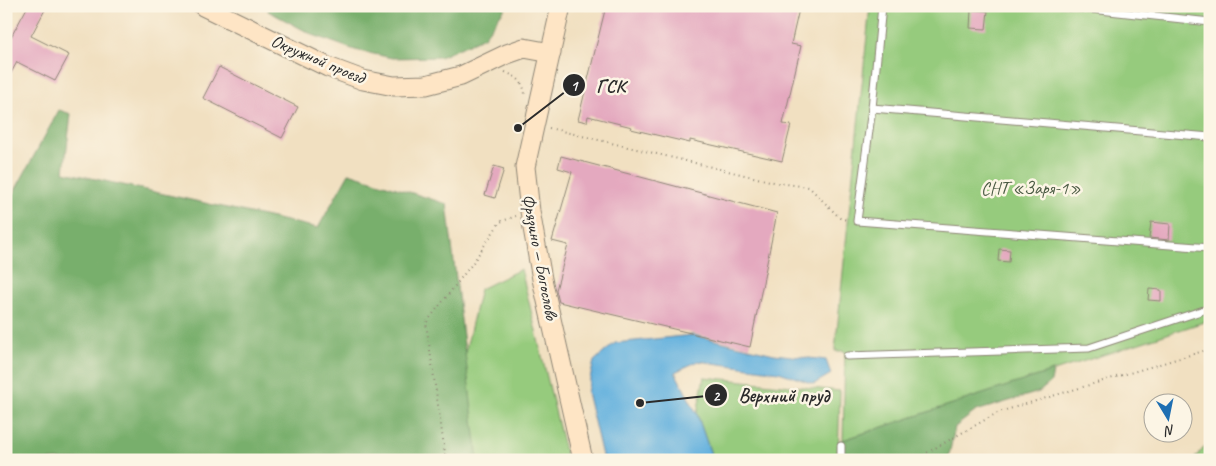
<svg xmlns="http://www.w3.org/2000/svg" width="1216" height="466" font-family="Caveat,sans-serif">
<rect width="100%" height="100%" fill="#fcf5e5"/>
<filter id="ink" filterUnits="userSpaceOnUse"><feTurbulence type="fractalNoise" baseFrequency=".02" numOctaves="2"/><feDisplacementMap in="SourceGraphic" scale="10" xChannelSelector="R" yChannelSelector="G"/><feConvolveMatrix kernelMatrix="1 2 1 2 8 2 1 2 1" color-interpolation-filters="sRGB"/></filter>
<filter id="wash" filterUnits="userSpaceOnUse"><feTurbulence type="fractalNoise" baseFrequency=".0096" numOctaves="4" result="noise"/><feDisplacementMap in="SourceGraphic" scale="20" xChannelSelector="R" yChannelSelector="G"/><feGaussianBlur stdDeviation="1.12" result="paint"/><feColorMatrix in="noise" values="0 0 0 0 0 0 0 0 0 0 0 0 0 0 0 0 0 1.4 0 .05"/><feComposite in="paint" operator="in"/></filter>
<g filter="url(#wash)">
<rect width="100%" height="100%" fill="#f1e0c1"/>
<!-- green -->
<g fill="#96cb7d" stroke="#607b54">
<path d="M870,6H1210V320L843,440L845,351H835Z"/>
<path d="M521,269L567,460H474L461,370L480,289Z"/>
<path d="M704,377L840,391L838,460H713L697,414Z"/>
<path d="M1210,441V460H1193Z"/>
</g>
<!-- forest -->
<g fill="#78af6c" stroke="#526d4c">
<path d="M269,6H507L484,37L440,57L392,58L355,50L313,35L268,11Z"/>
<path d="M59,110L71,114L64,172L318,228L349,173L447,204L478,460H6V207Z"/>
<path d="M1053,371L1051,382L1039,392L976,411L955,427L948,460H838L839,442L843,440Z"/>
</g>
<!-- water -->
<path fill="#64b1de" stroke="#486e84" d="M693,335L774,354L826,360L831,374L814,384L779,372L698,361L675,372L697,414L713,460H603L587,392L594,361L615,343Z"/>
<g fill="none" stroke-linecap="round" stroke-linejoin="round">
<!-- stream -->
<path stroke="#64b1de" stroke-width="4" d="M1209,460L1210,459"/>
</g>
<g id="blocks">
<!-- building -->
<g fill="#e4a9bf">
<path d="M28,6H47L31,36L69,55L55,81L17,62L6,82V46Z"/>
<path d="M606,6H785L799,9L791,44L801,46L783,124L791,125L782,161L690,140V143L631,129L632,127L588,116L587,122L578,120Z"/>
<path d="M971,10L988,11L986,29L970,28Z"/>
<path d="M219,67L298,107L282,138L203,98Z"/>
<path d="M561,156L777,213L750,347L559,302L556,290L568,245L552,241L572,172L558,168Z"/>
<path d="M494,166L504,169L495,198L485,195Z"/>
<path d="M1151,222L1170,224L1169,240L1149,238Z"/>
<path d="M999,249L1010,250L1009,262L998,261Z"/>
<path d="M1149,289L1161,290V301L1148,300Z"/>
</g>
</g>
</g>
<g filter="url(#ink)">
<use href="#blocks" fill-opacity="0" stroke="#8e8676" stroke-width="1"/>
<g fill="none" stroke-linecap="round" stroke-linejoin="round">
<defs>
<g id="lane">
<path d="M882,6L872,108L857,221L1210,248"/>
<path d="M1063,6L1210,22"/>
<path d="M872,108L1210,137"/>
<path d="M847,356L1089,348L1210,308"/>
<path d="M841,446V460"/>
</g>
<g id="secondary">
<path d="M203,6L328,67L363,80L394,86L426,85L461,76L507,54L524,48L551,53"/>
<path d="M561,6L525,167L530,211L542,279L583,460"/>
</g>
</defs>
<!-- lane casing -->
<use href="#lane" stroke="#8e8676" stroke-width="9"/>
<!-- secondary casing -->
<use href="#secondary" stroke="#8e8676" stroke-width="21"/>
<!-- path -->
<g stroke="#8e8676" stroke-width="2" stroke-dasharray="1 4" stroke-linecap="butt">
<path d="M183,6L189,9"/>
<path d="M505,72C517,77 523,81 525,94"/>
<path d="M549,128L778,183L809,187L840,218L847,220"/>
<path d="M446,460L426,323L472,264L500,222L516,216"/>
<path d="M914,460L999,412L1210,349"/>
</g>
<!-- lane -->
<use href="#lane" stroke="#fff" stroke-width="7"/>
<!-- secondary -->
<use href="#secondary" stroke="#fee5c5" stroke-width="19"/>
</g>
</g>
<g text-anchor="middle" stroke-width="5" stroke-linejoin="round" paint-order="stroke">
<!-- street labels -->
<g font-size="18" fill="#2b2b2b" stroke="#fcf5e5">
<text transform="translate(318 59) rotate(23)" y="6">Окружной проезд</text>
<text transform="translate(540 257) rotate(79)" y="6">Фрязино — Богослово</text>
</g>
<!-- park labels -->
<g font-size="18" fill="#4b5b44" stroke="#fcf5e5">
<text x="1031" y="194">СНТ «Заря-1»</text>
</g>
</g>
<!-- callouts -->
<path fill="none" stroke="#2b2b2b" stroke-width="2" d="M518 128L574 85M640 403L716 395"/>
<g fill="#2b2b2b" stroke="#fcf5e5" stroke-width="2">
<circle cx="518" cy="128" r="5"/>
<circle cx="640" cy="403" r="5"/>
<circle cx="574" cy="85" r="12"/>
<circle cx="716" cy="395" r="12"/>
</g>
<g font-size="15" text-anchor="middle" font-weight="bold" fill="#fff">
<text x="574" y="91">1</text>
<text x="716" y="401">2</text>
</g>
<g font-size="19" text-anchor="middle" font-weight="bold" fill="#2b2b2b" stroke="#fcf5e5" stroke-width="5" stroke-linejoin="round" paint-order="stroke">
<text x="611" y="92">ГСК</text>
<text x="784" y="402">Верхний пруд</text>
</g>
<!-- margin -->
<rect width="1216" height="466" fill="none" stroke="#fcf5e5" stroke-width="25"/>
<!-- north arrow -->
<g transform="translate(1168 418) rotate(170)"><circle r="24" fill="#fcf5e5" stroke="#a8a49b"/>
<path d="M0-4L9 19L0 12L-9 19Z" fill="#1f6fb2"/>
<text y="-8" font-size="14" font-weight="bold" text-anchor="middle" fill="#2b2b2b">N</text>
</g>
</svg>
